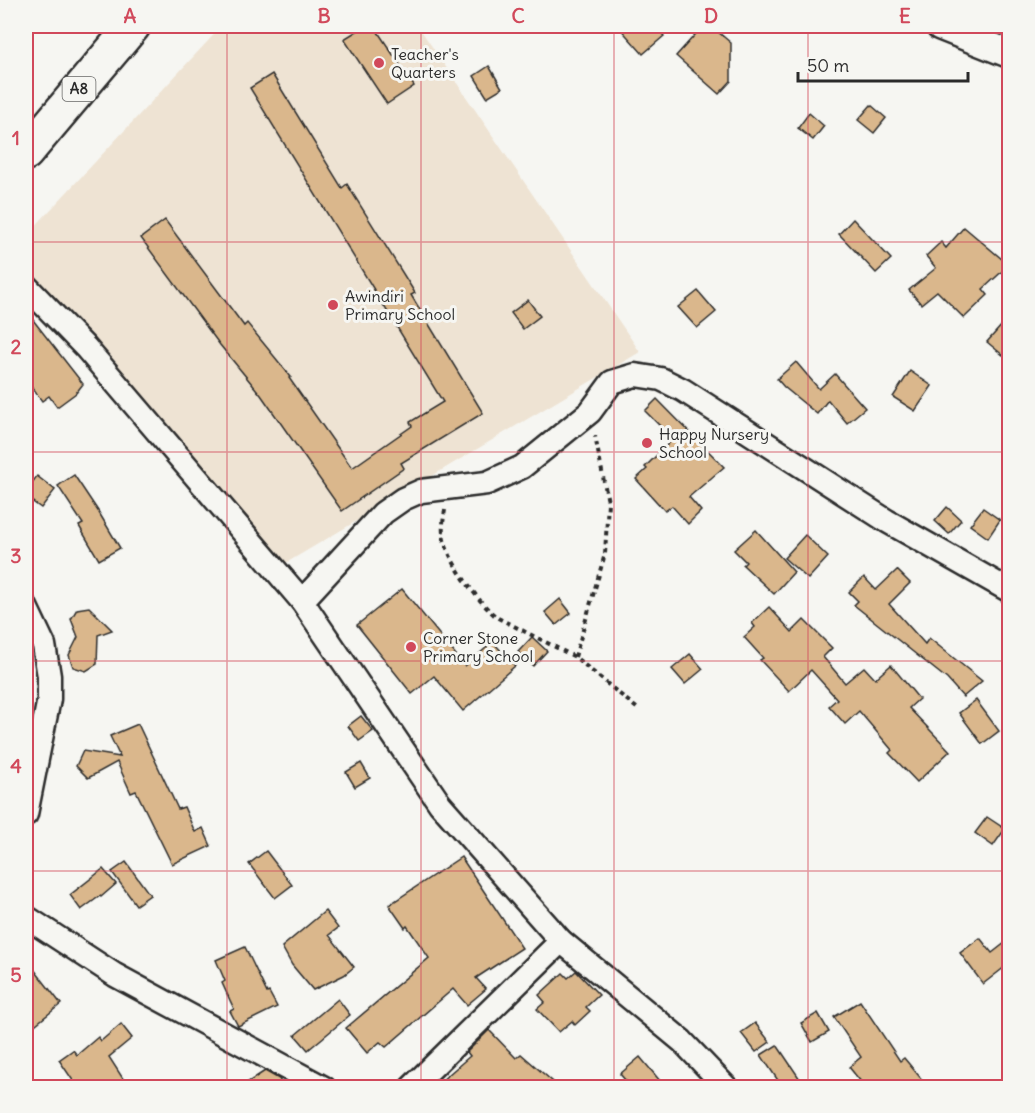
<svg xmlns="http://www.w3.org/2000/svg" width="1035" height="1113" font-family="Delius,sans-serif">
<rect width="100%" height="100%" fill="#f6f6f2"/>
<filter id="ink" filterUnits="userSpaceOnUse"><feTurbulence type="fractalNoise" baseFrequency=".0167" numOctaves="2"/><feDisplacementMap in="SourceGraphic" scale="12" xChannelSelector="R" yChannelSelector="G"/><feConvolveMatrix kernelMatrix="1 2 1 2 8 2 1 2 1" color-interpolation-filters="sRGB"/></filter>
<g filter="url(#ink)">
<!-- built -->
<path fill="#eee3d3" d="M222,26H418L640,352L281,566L91,338L26,271V236Z"/>
<!-- building -->
<g fill="#dab78c" stroke="#2b2b2b" stroke-width="1.5">
<path d="M365,26H374L414,86L387,104L344,39Z"/>
<path d="M618,26H655L664,36L643,54Z"/>
<path d="M703,26H711L731,43V81L719,94L676,56Z"/>
<path d="M489,66L502,88L487,97L474,76Z"/>
<path d="M272,74L342,188L347,184L415,293L411,295L483,413L401,463L404,468L342,511L261,395L220,345L141,238L165,220L244,326L247,323L291,377L289,378L352,468L412,426L410,422L443,402L250,88Z"/>
<path d="M871,105L886,118L874,133L858,120Z"/>
<path d="M809,113L824,126L813,140L798,128Z"/>
<path d="M853,219L891,259L876,273L839,234Z"/>
<path d="M964,227L1009,265L983,289L988,295L964,318L937,291L921,304L909,290L936,268L926,256L941,242L946,248Z"/>
<path d="M698,291L716,312L697,328L678,307Z"/>
<path d="M528,300L540,316L523,329L511,313Z"/>
<path d="M26,311L83,384L76,393L57,407L49,396L42,401L26,380Z"/>
<path d="M1010,316V361L987,342Z"/>
<path d="M796,362L819,389L835,374L865,408L847,423L828,400L817,414L784,387L777,379Z"/>
<path d="M910,371L932,386L915,411L893,397Z"/>
<path d="M657,399L724,467L689,497L701,511L688,524L672,506L665,511L636,479L647,469L645,467L673,439L645,411Z"/>
<path d="M74,475L98,511L120,548L99,560L79,526L83,524L58,486Z"/>
<path d="M37,476L55,490L41,508L26,497V491Z"/>
<path d="M947,507L961,520L949,534L935,521Z"/>
<path d="M983,508L1000,520L988,538L970,525Z"/>
<path d="M756,530L794,572L774,594L743,565L746,562L734,550Z"/>
<path d="M805,535L828,557L808,579L784,558Z"/>
<path d="M897,570L910,583L889,604L925,644L929,638L982,681L963,697L947,679L854,605L858,601L849,592L864,577L876,590Z"/>
<path d="M402,589L465,666L493,642L515,666L463,711L434,676L412,694L357,625Z"/>
<path d="M560,599L571,613L556,625L545,612Z"/>
<path d="M89,607L112,630L98,635L97,664L86,671L73,667L69,655L78,637L71,619L77,609Z"/>
<path d="M769,607L792,632L804,620L832,648L823,657L845,683L864,667L875,679L891,665L919,699L909,708L950,751L917,782L889,753L892,750L859,711L845,724L829,706L837,699L811,670L789,691L760,660L763,658L744,637L755,627L752,623Z"/>
<path d="M532,637L547,651L533,666L518,652Z"/>
<path d="M690,654L703,669L685,684L672,669Z"/>
<path d="M976,700L999,731L982,744L959,713Z"/>
<path d="M361,716L373,731L359,741L348,726Z"/>
<path d="M138,724L178,809L184,807L195,832L203,828L211,846L172,864L136,791L131,793L117,762L88,778L76,766L83,751L120,757L110,736Z"/>
<path d="M361,763L370,778L355,787L346,772Z"/>
<path d="M987,817L1005,829L993,846L975,833Z"/>
<path d="M266,851L292,885L275,898L249,864Z"/>
<path d="M461,857L522,948L476,978L486,989L467,1005L453,989L386,1047L380,1042L367,1053L346,1028L429,958L407,926L405,928L389,905Z"/>
<path d="M126,862L150,895L136,905L112,872Z"/>
<path d="M103,869L116,884L101,897L100,896L81,910L70,895Z"/>
<path d="M325,911L338,928L329,935L354,967L344,975L313,990L292,965L282,947Z"/>
<path d="M980,938L992,953L1010,939V963L983,984L960,953Z"/>
<path d="M245,947L267,993L269,992L277,1007L238,1026L230,1011L234,1009L222,983L225,981L216,960Z"/>
<path d="M26,959L61,1004L26,1032Z"/>
<path d="M576,971L599,995L586,1007L590,1011L575,1025L572,1021L559,1032L537,1009L545,1002L539,995L563,973L568,978Z"/>
<path d="M338,999L350,1015L308,1050L295,1035Z"/>
<path d="M860,1001L900,1061L904,1058L929,1088H866L849,1067L861,1057L834,1017Z"/>
<path d="M818,1013L829,1032L812,1042L801,1023Z"/>
<path d="M755,1023L770,1042L756,1052L741,1033Z"/>
<path d="M121,1024L132,1038L109,1057L129,1088H78L59,1060L73,1050L77,1055L98,1037L101,1041Z"/>
<path d="M489,1030L516,1058L521,1054L560,1088H433L470,1056L467,1052Z"/>
<path d="M777,1045L806,1088H783L761,1055Z"/>
<path d="M640,1057L666,1088H632L620,1074Z"/>
<path d="M265,1071L279,1079L284,1088H239Z"/>
</g>
<g fill="none" stroke-linecap="round" stroke-linejoin="round">
<defs>
<g id="minor">
<path d="M26,286L86,348L302,601L440,804L561,941L682,1041L727,1088"/>
<path d="M302,601L383,513L403,499L421,491L487,483L522,467L590,412L612,382L635,375L661,379L683,390L887,521L1010,591"/>
<path d="M26,607L44,645L49,676V699L26,814"/>
<path d="M26,917L115,975L324,1088"/>
<path d="M411,1088L561,941"/>
</g>
<path id="tertiary" d="M940,26L1010,54"/>
<path id="primary" d="M26,153L133,26"/>
</defs>
<!-- minor casing -->
<use href="#minor" stroke="#2b2b2b" stroke-width="27"/>
<!-- tertiary casing -->
<use href="#tertiary" stroke="#2b2b2b" stroke-width="32"/>
<!-- primary casing -->
<use href="#primary" stroke="#2b2b2b" stroke-width="38"/>
<!-- path -->
<g stroke="#2b2b2b" stroke-width="4" stroke-dasharray="4.5 4.5" stroke-linecap="butt">
<path d="M445,510C444,517 442,526 443,533C444,556 480,605 498,618L575,657L639,710"/>
<path d="M575,657L605,554L608,502L595,436"/>
</g>
<!-- minor -->
<use href="#minor" stroke="#f6f6f2" stroke-width="22"/>
<!-- tertiary -->
<use href="#tertiary" stroke="#f6f6f2" stroke-width="27"/>
<!-- primary -->
<use href="#primary" stroke="#f6f6f2" stroke-width="33"/>
</g>
</g>
<!-- grid -->
<path fill="none" stroke="#d1495b" stroke-width="1.5" stroke-opacity="0.55" d="M227,26V1088M421,26V1088M614,26V1088M808,26V1088M26,242H1010M26,452H1010M26,661H1010M26,871H1010"/>
<!-- markers -->
<g fill="#d1495b" stroke="#f6f6f2" stroke-width="2">
<circle cx="379" cy="63" r="6"/>
<circle cx="333" cy="305" r="6"/>
<circle cx="647" cy="443" r="6"/>
<circle cx="411" cy="647" r="6"/>
</g>
<g text-anchor="middle" stroke-width="6" stroke-linejoin="round" paint-order="stroke">
<!-- shield labels -->
<rect fill="#f6f6f2" stroke="#686867" stroke-width="1.5" x="62.5" y="77" width="33" height="24" rx="4.5"/>
<g font-size="15" font-weight="bold" fill="#2b2b2b">
<text x="79" y="94">A8</text>
</g>
<!-- poi labels -->
<g font-size="16" fill="#2b2b2b" stroke="#f6f6f2" text-anchor="start">
<text x="391" y="60">Teacher's<tspan x="391" dy="18">Quarters</tspan></text>
<text x="345" y="302">Awindiri<tspan x="345" dy="18">Primary School</tspan></text>
<text x="659" y="440">Happy Nursery<tspan x="659" dy="18">School</tspan></text>
<text x="423" y="644">Corner Stone<tspan x="423" dy="18">Primary School</tspan></text>
</g>
</g>
<!-- margin -->
<rect width="1035" height="1113" fill="none" stroke="#f6f6f2" stroke-width="66"/>
<!-- scale -->
<path d="M798 72v9h170v-9" fill="none" stroke="#2b2b2b" stroke-width="3"/>
<text x="807" y="72" font-size="18" fill="#2b2b2b" stroke="#f6f6f2" stroke-width="4.5" paint-order="stroke">50 m</text>
<rect x="33" y="33" width="969" height="1047" fill="none" stroke="#d1495b" stroke-width="2"/>
<g font-size="20" text-anchor="middle" font-weight="bold" fill="#d1495b">
<text x="130" y="23">A</text>
<text x="324" y="23">B</text>
<text x="518" y="23">C</text>
<text x="711" y="23">D</text>
<text x="905" y="23">E</text>
<text x="16" y="145">1</text>
<text x="16" y="354">2</text>
<text x="16" y="563">3</text>
<text x="16" y="773">4</text>
<text x="16" y="982">5</text>
</g>
</svg>
